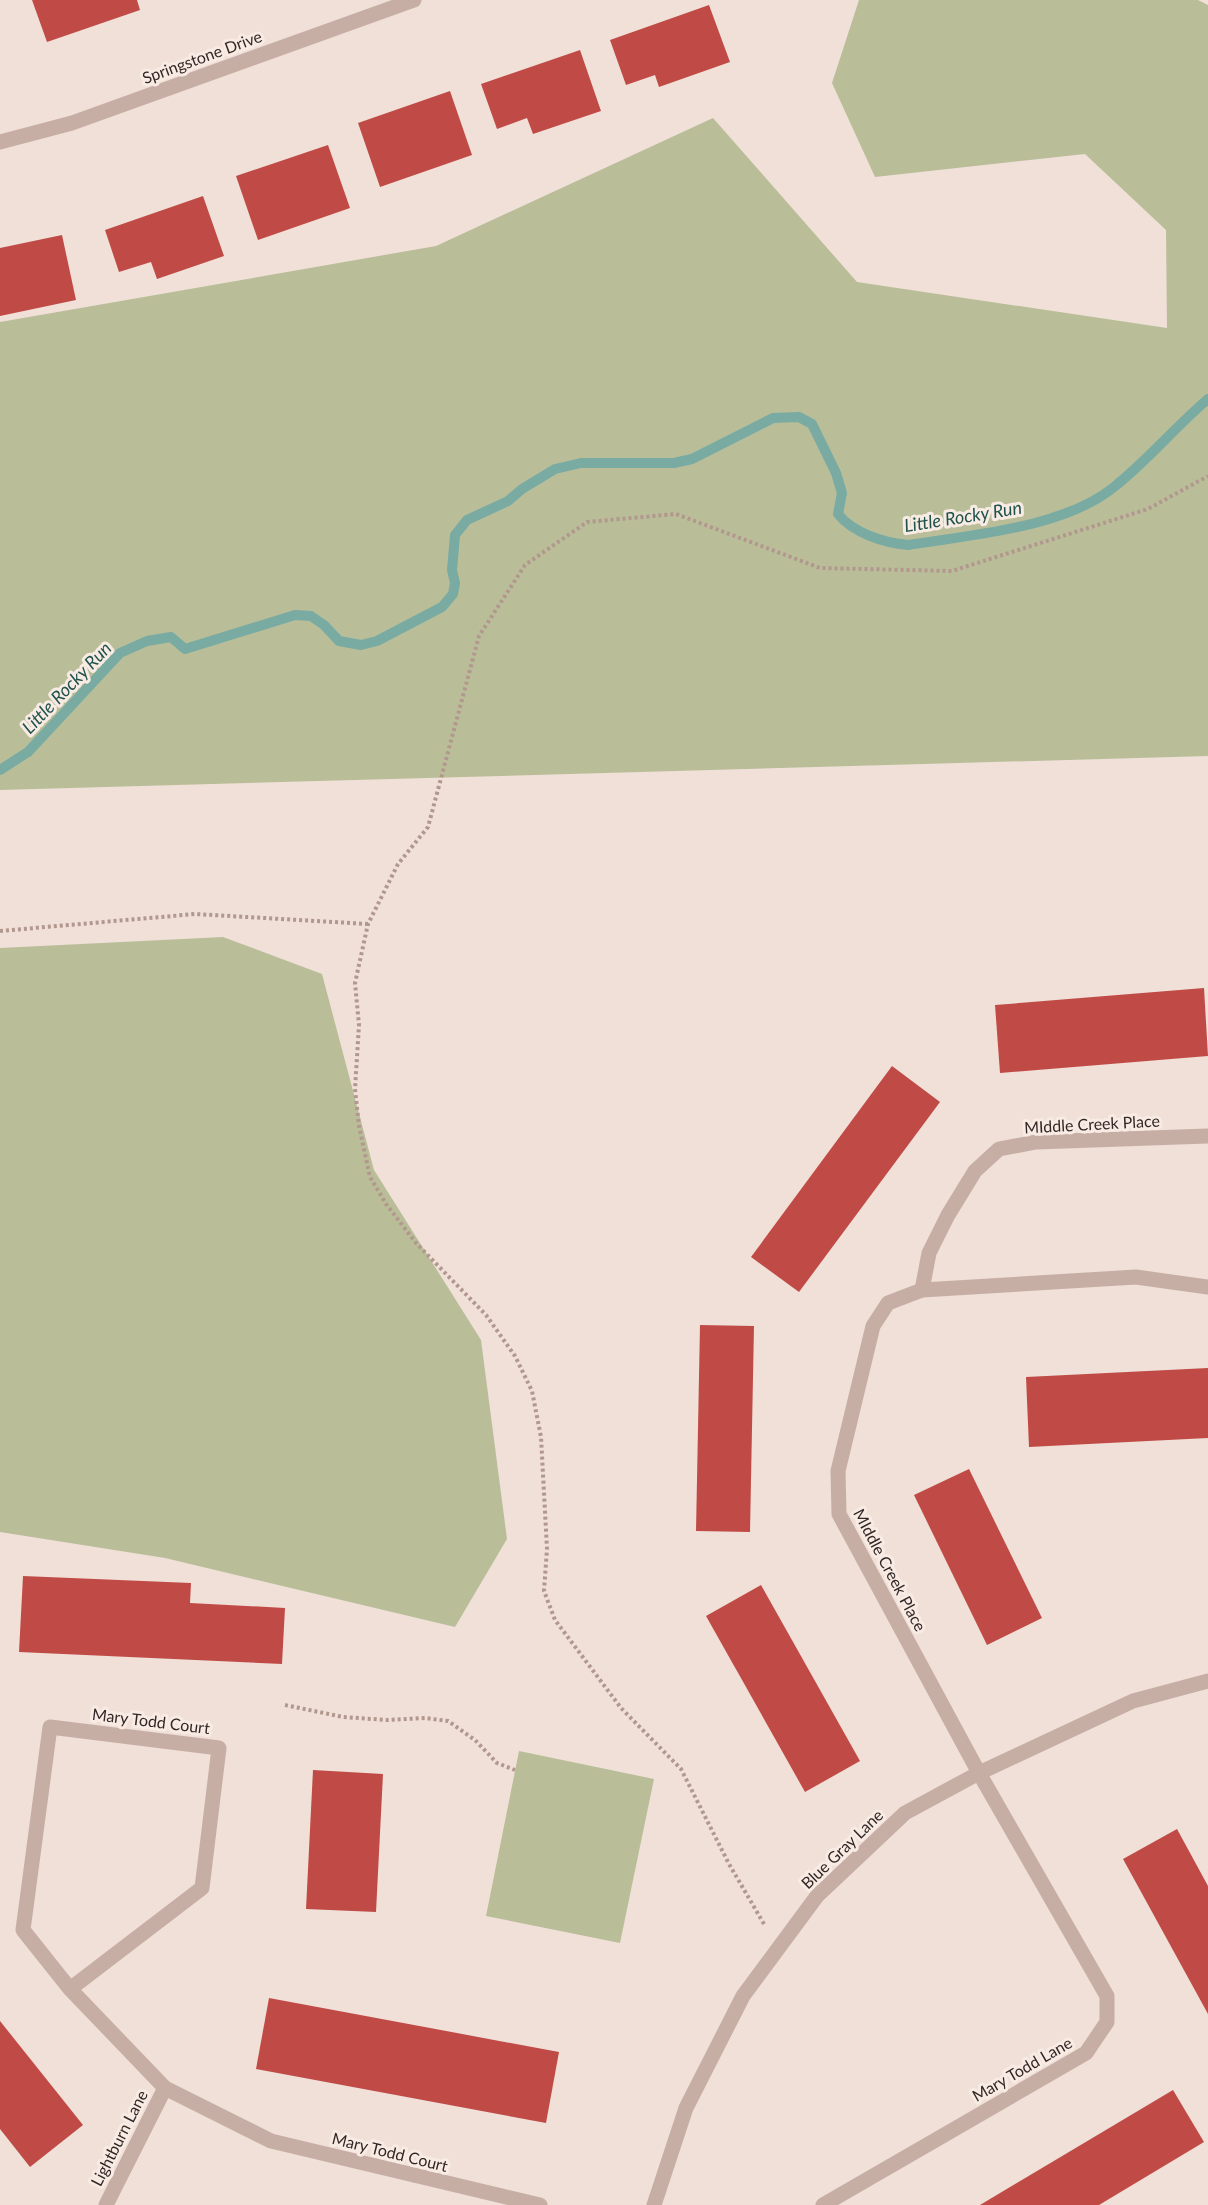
<svg xmlns="http://www.w3.org/2000/svg" width="1208" height="2205" font-family="Lato,sans-serif">
<rect width="100%" height="100%" fill="#f0e0d8"/>
<!-- green -->
<g fill="#b9be99">
<path d="M859,0H1198L1208,5V756L0,790V322L436,246L713,118L857,282L1167,328L1166,230L1085,154L875,177L832,83Z"/>
<path d="M223,937L322,974L374,1170L481,1340L507,1539L455,1627L165,1558L0,1532V948Z"/>
<path d="M519,1751L654,1779L620,1943L486,1916Z"/>
</g>
<g fill="none" stroke-linecap="round" stroke-linejoin="round">
<!-- stream -->
<path stroke="#79aba3" stroke-width="10" d="M0,770L28,752L120,653L147,641L171,637L185,649L295,615L311,616L324,625L339,641L361,645L377,641L442,607L453,594L455,583L452,570L455,535L467,520L508,501L522,489L555,469L581,463H674L692,459L773,418L799,417L812,424L836,473L842,493L838,514C853,533 884,543 908,545C970,535 1064,528 1114,487C1148,460 1175,427 1208,399"/>
</g>
<!-- building -->
<g fill="#c04b46">
<path d="M32,0H137L140,10L47,42Z"/>
<path d="M709,5L730,62L659,87L655,75L626,85L610,40Z"/>
<path d="M580,50L601,111L533,134L527,118L497,129L481,84Z"/>
<path d="M450,91L472,155L380,187L358,123Z"/>
<path d="M328,145L350,208L258,240L236,176Z"/>
<path d="M203,196L224,256L157,279L151,262L119,272L105,230Z"/>
<path d="M62,235L76,300L0,316V248Z"/>
<path d="M1204,988L1208,1056L1000,1073L995,1005Z"/>
<path d="M892,1066L940,1102L799,1292L751,1257Z"/>
<path d="M700,1325L754,1326L750,1532L696,1531Z"/>
<path d="M1208,1368V1438L1029,1447L1026,1377Z"/>
<path d="M969,1469L1042,1618L987,1645L914,1495Z"/>
<path d="M23,1576L191,1583L190,1603L285,1608L282,1664L19,1652Z"/>
<path d="M761,1585L860,1761L805,1792L706,1616Z"/>
<path d="M313,1770L383,1774L376,1912L306,1909Z"/>
<path d="M1177,1829L1208,1886V2014L1123,1859Z"/>
<path d="M269,1998L559,2052L546,2123L256,2069Z"/>
<path d="M0,2021L83,2125L30,2167L0,2129Z"/>
<path d="M1173,2090L1204,2142L1099,2205H980Z"/>
</g>
<g fill="none" stroke-linecap="round" stroke-linejoin="round">
<!-- path -->
<g stroke="#b2978f" stroke-width="4" stroke-dasharray="3 3" stroke-linecap="butt">
<path d="M0,931L195,914L368,924"/>
<path d="M285,1705L343,1717L387,1720L425,1718L448,1721L475,1740L497,1763L515,1770"/>
<path d="M764,1924L729,1864L681,1769L621,1708L555,1620L544,1591L547,1549L541,1437L532,1391L515,1356L486,1315L416,1243L386,1204L370,1177L359,1126L355,1089L359,1025L355,983L368,924L398,864L428,827L479,636L525,565L587,522L676,514L820,568L952,571L1148,509L1208,476"/>
</g>
<!-- minor -->
<g stroke="#c7aea5" stroke-width="15">
<path d="M0,142L72,123L414,0"/>
<path d="M922,1290L929,1253L948,1215L975,1171L999,1149L1036,1142L1208,1136"/>
<path d="M70,1989L202,1888L219,1748L50,1727L23,1930L70,1989L165,2088L271,2141L540,2205"/>
<path d="M106,2205L165,2088"/>
<path d="M654,2205L686,2108L743,1996L817,1896L905,1813L979,1773L1133,1701L1208,1681"/>
<path d="M823,2205L1086,2053L1107,2022V1996L979,1773L839,1514L838,1471L873,1326L888,1303L922,1290L1136,1277L1208,1287"/>
</g>
</g>
<g text-anchor="middle" stroke-width="6" stroke-linejoin="round" paint-order="stroke">
<!-- street labels -->
<g font-size="16" fill="#332726" stroke="#f8ebe4">
<text transform="translate(202 57) rotate(-20)" y="6">Springstone Drive</text>
<text transform="translate(1092 1124) rotate(-3)" y="6">MIddle Creek Place</text>
<text transform="translate(890 1570) rotate(62)" y="6">MIddle Creek Place</text>
<text transform="translate(151 1721) rotate(7)" y="6">Mary Todd Court</text>
<text transform="translate(842 1849) rotate(-44)" y="6">Blue Gray Lane</text>
<text transform="translate(1022 2069) rotate(-30)" y="6">Mary Todd Lane</text>
<text transform="translate(119 2138) rotate(-63)" y="6">Lightburn Lane</text>
<text transform="translate(390 2152) rotate(14)" y="6">Mary Todd Court</text>
</g>
<!-- water labels -->
<g font-size="18" font-style="italic" fill="#1e524b" stroke="#f8ebe4">
<text transform="translate(963 517) rotate(-9)" y="6">Little Rocky Run</text>
<text transform="translate(67 688) rotate(-46)" y="6">Little Rocky Run</text>
</g>
</g>
</svg>
